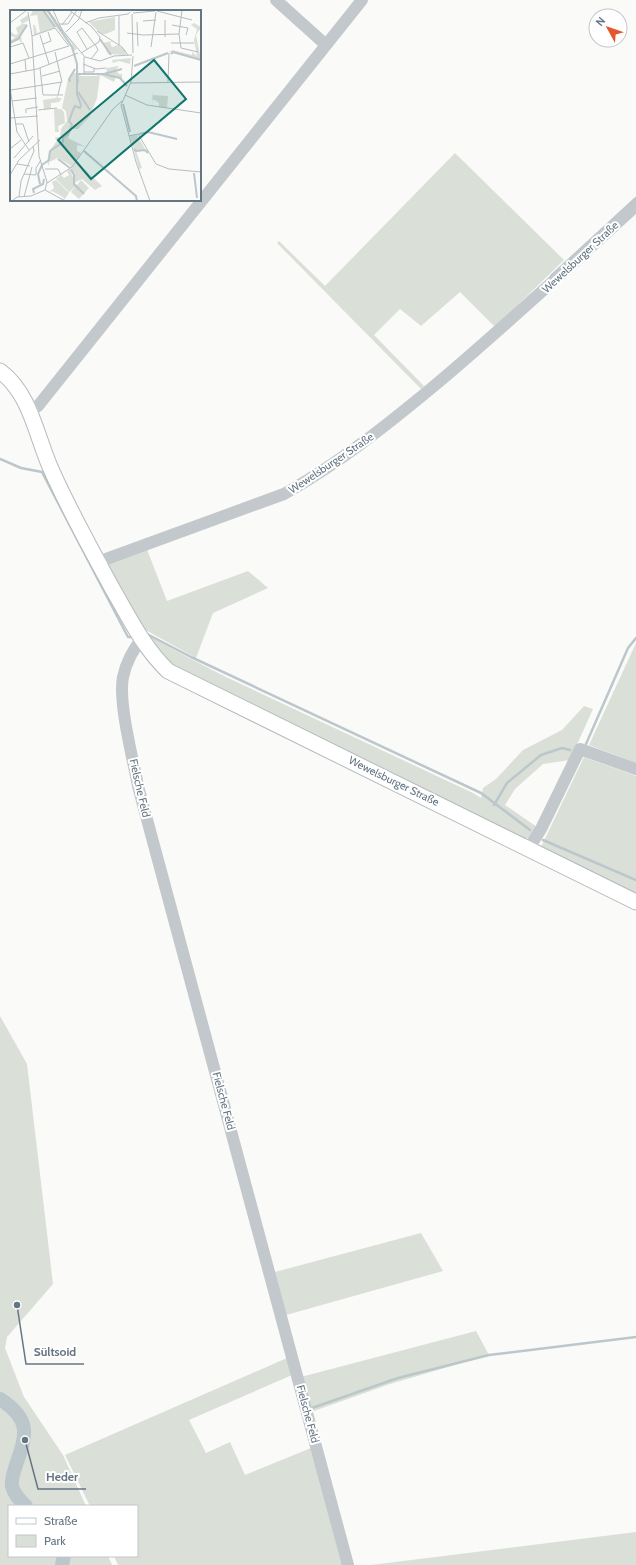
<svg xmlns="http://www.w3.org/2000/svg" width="636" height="1565" font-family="Cabin,sans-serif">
<rect width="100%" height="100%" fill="#fafaf8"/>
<!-- green -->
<g fill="#dadfd7">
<path d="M455,153L564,260L495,327L460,292L421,326L400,309L374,335L424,386L421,389L277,243L279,241L325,286Z"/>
<path d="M146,547L167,601L248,571L268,588L213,613L196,658L151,633L146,630L142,631L106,568L108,562Z"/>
<path d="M145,636H149L189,658L226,677L473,793L481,798L483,788L496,779L523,750L562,730L584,706L593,709L570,760L543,764L515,789L505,805L537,827L530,837L525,839L174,668Z"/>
<path d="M636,643V763L589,745Z"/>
<path d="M584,757L636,776V894L541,847Z"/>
<path d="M0,1016L27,1064L53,1284L7,1337L5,1348L24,1397L63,1455L86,1506H9V1556H108L112,1565H0Z"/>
<path d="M421,1233L443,1271L286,1315L275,1272Z"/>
<path d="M476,1331L489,1355L390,1384L311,1412L301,1377Z"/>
<path d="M287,1358L292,1375L189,1420L206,1453L230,1442L245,1475L311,1448L345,1565H118L114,1556H137V1506H90L65,1455Z"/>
<path d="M636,1532V1565H371Z"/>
</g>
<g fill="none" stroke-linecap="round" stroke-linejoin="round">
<!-- stream -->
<g stroke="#bbc7cb" stroke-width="2.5">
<path d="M551,276L636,198"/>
<path d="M0,459L21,468L42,472L128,637H133"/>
<path d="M145,633L191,657L481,793L530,830"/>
<path d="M586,744L628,648L636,638"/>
<path d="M494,805L507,783L541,755L562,748L570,750"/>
<path d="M543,840L636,880"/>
<path d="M312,1408L398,1378L489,1355L636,1337"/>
</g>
<!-- river -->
<g stroke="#bbc7cb" stroke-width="14">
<path d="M0,1399C31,1419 27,1434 16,1465C14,1471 11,1480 12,1486C14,1495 20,1500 26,1506"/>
<path d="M62,1565L64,1556"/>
</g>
<defs>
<path id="major" d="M0,371C31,394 36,436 51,469C69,510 91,549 112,588C129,617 143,647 168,671L636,902"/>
</defs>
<!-- major casing -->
<use href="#major" stroke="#b5babe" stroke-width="17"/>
<!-- minor -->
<g stroke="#c3c8cc" stroke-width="12">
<path d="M276,0L326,45"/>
<path d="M29,412L38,406L362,0"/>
<path d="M98,562L284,494C338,464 387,425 434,386C503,328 569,267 636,206"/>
<path d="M141,639C133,651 126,662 123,677C118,702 133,759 138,786L348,1565"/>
<path d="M529,848L541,829L580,749L636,769"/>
</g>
<!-- major -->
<use href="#major" stroke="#fff" stroke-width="15"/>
</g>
<g text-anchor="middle" stroke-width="4" stroke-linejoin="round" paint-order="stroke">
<!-- street labels -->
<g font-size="11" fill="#657683" stroke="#fff">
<text transform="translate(580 257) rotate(-43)" y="4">Wewelsburger Straße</text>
<text transform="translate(331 463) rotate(-34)" y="4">Wewelsburger Straße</text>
<text transform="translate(394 781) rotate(26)" y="4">Wewelsburger Straße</text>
<text transform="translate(140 788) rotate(77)" y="4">Fielsche Feld</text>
<text transform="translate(224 1101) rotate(75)" y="4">Fielsche Feld</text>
<text transform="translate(308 1414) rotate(75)" y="4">Fielsche Feld</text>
</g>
</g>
<!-- overview -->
<g transform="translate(10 10)">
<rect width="191" height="191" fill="#fafaf8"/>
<path d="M23,0H36L49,14L67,39L63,41L62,34L38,2H36L60,34L63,45L61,36L46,17L24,25L23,15H25L27,23L30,22L27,5L20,6ZM18,5L19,10L12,14H17L11,26L12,33L9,30L0,33V28L2,30L5,27L0,26V21L5,25L8,24L6,18L12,14L10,10ZM105,7V20L96,24H91L79,12ZM184,13L191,17V21L189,20L186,25L191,50L159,42L163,40L182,45V42L187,46L184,30L187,19L181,15ZM90,28L93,33L102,31L100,33L102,37L108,35L115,40L116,45L98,44ZM121,48L120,54L109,51L103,53L102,50ZM109,56L106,60L109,64H112V69L106,66L104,72L90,65L87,88L80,106L68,119H62L58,128L76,137L67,135V141L71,143L66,152L92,176L85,180L72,169L64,173L65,164L60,155L48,148L39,152V156L37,152L39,142L48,129L46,130L45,127H50L51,119L57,111L56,101L52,98L58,69L63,62L71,66H86L97,63L96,58ZM143,80V85L158,86L157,98L149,97V93L145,90H142V96ZM48,85V88H52L49,92L41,93V99H34L33,90L46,88ZM44,99H51L54,102L55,113L48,116L49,122H45ZM127,125L135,139L126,141L132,158L129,159L120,126ZM60,159L66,176L59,182L46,169L51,165L54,168L59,165L57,161ZM46,170L59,183L54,190L53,187L42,181L38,183L44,178L42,172ZM71,170L79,178L69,189L61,182Z" fill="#dadfd7"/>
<path fill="none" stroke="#bbc7cb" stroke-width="2" d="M33,0L45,17M90,29L101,45M0,33L8,29L17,15M161,44L163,42L191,50M124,56L158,43M94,64L112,59M60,72L59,69L65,59M68,73L67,64H93L110,68L117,76M68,82L80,100M113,94L120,122M129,124L138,122L167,129M124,139L126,141L135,140L138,143M74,141L126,186L127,191M48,149L60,158M61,159L64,165V174L74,184M184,163L187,188M30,174L28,164L32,155L39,150L40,141L53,132V128L58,124L62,115L59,111L63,100L65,96L70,98L71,95L67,84V54L62,37L37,0M24,183L23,179L33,174L34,169"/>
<path fill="none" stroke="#b5bdc2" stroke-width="1" d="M38,0L46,11M43,0L52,20L75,47L90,51L104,46L122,45M59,0L82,17L90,27L89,32L71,43M172,0L169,24L171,38L188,42M147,1L182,10M18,2L22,26L29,146L37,172L35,180M123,3L145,1M122,4L123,43M109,6V35M133,11L146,10M127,12L128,36M0,13L17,0M75,13L89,8L118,4L120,2M50,14H58L67,0M52,15L62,2M162,15L178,18L176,25M87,21L112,37L118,45M56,22L69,9L72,0M117,23L133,25L169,24M30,25L39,54M155,27V10M161,33H184M33,34L41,31L38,22M0,37L13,33L19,48M141,37L146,2M77,39L67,22L72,18L85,35M123,46L121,72L111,95L126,152L140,191M15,49L16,61M81,49L88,40L85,34M0,54L59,36L45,18L22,26M73,54L86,59L96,58M30,58L33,85H53M74,62H84V58M0,64L27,59L68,43M74,64V47M32,66L50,61M158,72L159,43M120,73L191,72M0,78L7,122L19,140M1,80L52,72L45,42M48,85L51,72M115,85L137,95L191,103M2,91L27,88M28,100L47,98M16,103V99L28,97M0,108L28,106M5,114H13L19,132M119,126L128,124L146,154L159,159L191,162M0,139L11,130M4,148L23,126M7,154L20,156M35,159H48L51,165M14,164L26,165V158L31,150M0,165L9,150L30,130M37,173L62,157L103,99L112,91M35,180L55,191M9,187L11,171L24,141L23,136M14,187L22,157M2,191L7,187L21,186L35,180"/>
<path fill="#0f766e" fill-opacity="0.15" stroke="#0f766e" stroke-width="2" d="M144,50L176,89L81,169L48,130Z"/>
<rect width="191" height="191" fill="none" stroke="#657683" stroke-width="2"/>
</g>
<!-- callouts -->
<path fill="none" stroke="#657683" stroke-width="1.5" d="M17 1305L26 1364H84M25 1440L38 1489H86"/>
<g fill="#657683" stroke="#fff" stroke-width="1.5">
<circle cx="17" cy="1305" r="4"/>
<circle cx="25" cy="1440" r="4"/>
</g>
<g font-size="12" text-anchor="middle" font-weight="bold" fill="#657683" stroke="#fff" stroke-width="4" stroke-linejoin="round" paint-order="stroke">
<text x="55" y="1356">Sültsoid</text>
<text x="62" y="1481">Heder</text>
</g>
<!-- legend -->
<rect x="8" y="1505" width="130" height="52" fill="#ffffff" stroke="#c1c8cd"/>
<rect x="16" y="1518" width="20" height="6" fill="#ffffff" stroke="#c1c8cd"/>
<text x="44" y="1525" font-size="12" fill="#657683">Straße</text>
<rect x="16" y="1535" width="20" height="12" fill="#dadfd7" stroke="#c1c8cd"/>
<text x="44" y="1545" font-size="12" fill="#657683">Park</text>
<!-- north arrow -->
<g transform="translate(608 28) rotate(310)"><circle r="19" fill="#ffffff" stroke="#c1c8cd"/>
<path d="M0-3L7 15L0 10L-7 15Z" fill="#e4572e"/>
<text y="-6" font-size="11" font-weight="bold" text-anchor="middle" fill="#657683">N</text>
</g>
</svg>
